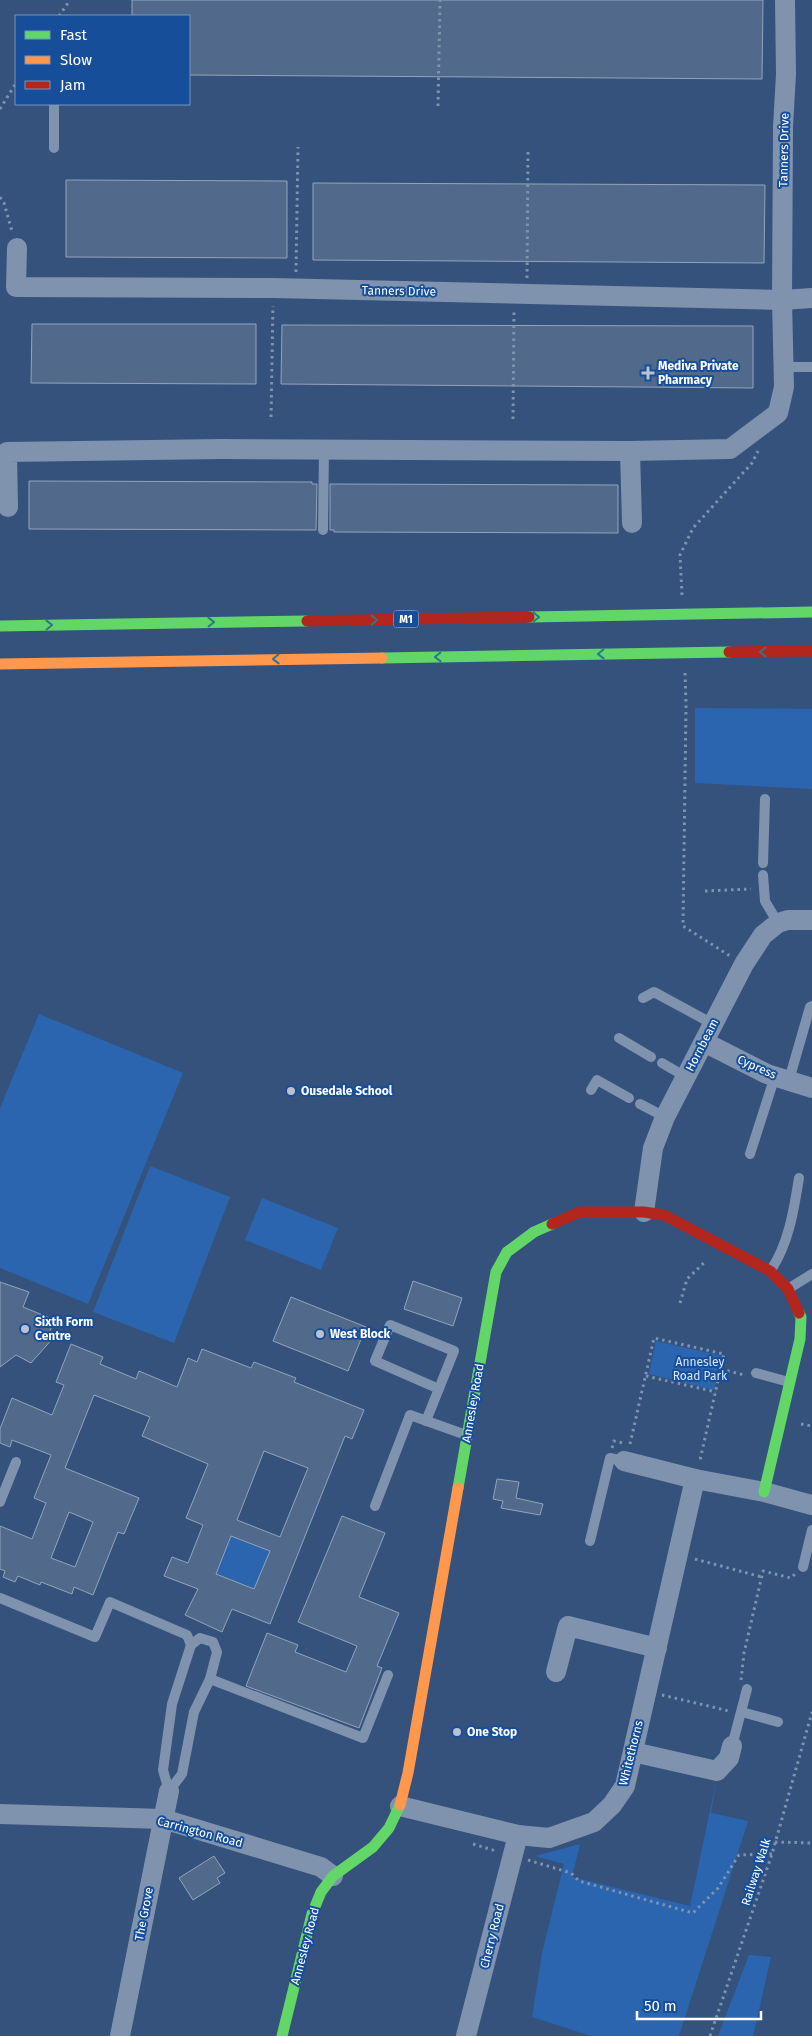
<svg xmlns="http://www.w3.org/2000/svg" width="812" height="2036" font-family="'Fira Sans',sans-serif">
<rect width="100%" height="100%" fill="#34527c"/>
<!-- green -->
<g fill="#2b65b0">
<path d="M695,708L812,709V789L695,783Z"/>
<path d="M39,1014L183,1073L88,1304L0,1268V1108Z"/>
<path d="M150,1166L230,1197L174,1343L93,1312Z"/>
<path d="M262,1198L338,1228L321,1270L245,1240Z"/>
<path d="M656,1341L722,1356L714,1390L649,1374Z"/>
<path d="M231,1536L270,1551L254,1589L216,1574Z"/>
<path d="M717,1777L711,1813L748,1821L679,2036H591L532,2017L542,1953L564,1864L535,1856L580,1844L572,1877L690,1906Z"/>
<path d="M749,1955L771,1957L753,2036H718Z"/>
</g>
<!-- building -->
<g fill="#516a8b" stroke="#93a4bb" fill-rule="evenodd">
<path d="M132,0H763L762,79L189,75V16H132Z"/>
<path d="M66,180L287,181V258L66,257Z"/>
<path d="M313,183L765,185L764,263L313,260Z"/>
<path d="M32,324H256V384L31,383Z"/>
<path d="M282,325L753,326V388L281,384Z"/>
<path d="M29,481L312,482V484H317L316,530L29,529Z"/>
<path d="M330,484L618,485V533L334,532V530H330Z"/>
<path d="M413,1281L462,1298L453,1326L404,1309Z"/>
<path d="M0,1282L29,1292L23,1307L55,1320L48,1335L54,1337L31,1363L16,1355L0,1367Z"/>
<path d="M291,1297L366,1327L348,1371L273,1341Z"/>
<path d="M71,1344L103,1357L100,1364L136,1379L139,1371L177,1387L188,1358L197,1362L202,1349L251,1368L254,1362L296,1378L294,1382L364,1410L352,1439L345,1436L270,1624L232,1609L222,1632L185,1615L198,1589L164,1576L172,1557L188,1563L203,1525L186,1518L208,1464L142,1436L150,1417L94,1395L65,1468L139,1498L124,1534L118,1532L93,1595L74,1587L72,1594L41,1582L40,1585L18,1576L15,1582L3,1577L5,1571L0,1569V1526L32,1539L46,1503L34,1498L51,1455L12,1440L10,1447L0,1443V1429L12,1398L52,1415L64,1385L56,1382ZM264,1451L308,1468L280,1537L237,1520ZM69,1512L93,1522L75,1567L51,1558ZM231,1536L270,1551L254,1589L216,1574Z"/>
<path d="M497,1479L519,1482L516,1498L543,1504L540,1515L501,1508L503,1501L493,1499Z"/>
<path d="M342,1516L385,1533L359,1597L399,1613L377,1666L382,1668L359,1728L246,1686L267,1633L298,1645L295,1652L346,1672L357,1646L298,1622Z"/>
<path d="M214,1856L225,1873L217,1878L220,1883L193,1900L179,1878Z"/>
</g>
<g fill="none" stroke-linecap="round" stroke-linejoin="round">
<!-- path -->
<g stroke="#7f93ae" stroke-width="3" stroke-dasharray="2.5 4" stroke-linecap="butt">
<path d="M59,16L70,0"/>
<path d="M438,106L440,0"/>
<path d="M0,109L16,83"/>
<path d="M0,197L4,203L12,231"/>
<path d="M296,272L298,147"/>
<path d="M527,278L528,149"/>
<path d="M271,417L273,306"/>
<path d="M513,419L514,309"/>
<path d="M682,595L680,555L693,528L752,463L758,451"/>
<path d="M685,673L686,705L683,926L730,956"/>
<path d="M705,891L751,889"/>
<path d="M680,1303L687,1279L706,1261"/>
<path d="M721,1369L744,1375"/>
<path d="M646,1376L716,1392"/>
<path d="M801,1424L812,1426"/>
<path d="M630,1444L654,1338L724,1354L700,1460"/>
<path d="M612,1448L614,1441L623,1443"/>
<path d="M695,1559L762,1577"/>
<path d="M741,1680L744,1653L763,1571L791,1578L795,1574"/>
<path d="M662,1695L729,1711"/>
<path d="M775,1842L812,1843"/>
<path d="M473,1844L496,1851"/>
<path d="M528,1860L571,1873L579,1881L693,1913L718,1888L739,1855L772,1854"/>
<path d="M710,2036L772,1854L812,1712"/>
</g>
<!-- lane -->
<g stroke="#7f93ae" stroke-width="10">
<path d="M54,104V148"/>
<path d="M783,367H812"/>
<path d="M323,530L324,449"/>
<path d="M763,863L765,799"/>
<path d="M763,875L765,901L778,923"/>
<path d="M643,998L654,992L713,1024"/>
<path d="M619,1038L651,1057"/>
<path d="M662,1063L686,1077"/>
<path d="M789,1080L810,1007L812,1006"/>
<path d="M591,1090L597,1080L629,1098"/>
<path d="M640,1104L665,1117"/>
<path d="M750,1154L775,1076"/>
<path d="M771,1270C789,1243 794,1209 799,1178"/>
<path d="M788,1289L812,1274"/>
<path d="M756,1373L789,1382"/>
<path d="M426,1421C435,1398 445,1374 454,1351L390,1325L375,1361L439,1389"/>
<path d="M0,1502L16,1462"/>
<path d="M375,1506L410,1415L466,1435"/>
<path d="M590,1541L610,1458L624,1461"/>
<path d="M803,1567L812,1530"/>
<path d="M0,1598L95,1637L110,1602L187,1635L191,1645"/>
<path d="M200,1638L213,1642L217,1652L210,1679L194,1712L182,1774L169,1791L163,1770L172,1704L191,1645Z"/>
<path d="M210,1679L363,1738L388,1675"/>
<path d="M742,1712L778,1722"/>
<path d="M732,1746L747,1689"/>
</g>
<!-- street -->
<g stroke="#7f93ae" stroke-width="20">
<path d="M17,248L16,287L273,288L782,300L783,127L786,74L785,0"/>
<path d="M630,451L632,523"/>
<path d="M8,507L7,452L222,449L630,451L730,449L778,413L784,387L782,300L812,298"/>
<path d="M704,1042L767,1074L812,1088"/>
<path d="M644,1212L653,1148L665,1117L744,964L763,935L778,923L788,920H812"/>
<path d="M624,1461L695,1479L764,1492L812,1505"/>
<path d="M556,1672L568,1626L657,1648"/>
<path d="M633,1752L717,1771L729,1758L732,1746"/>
<path d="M400,1806L518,1835L549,1838L594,1822L612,1805L625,1786L695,1479"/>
<path d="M0,1814L163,1819L321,1867L333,1876"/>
<path d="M120,2036L169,1791"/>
<path d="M466,2036L518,1835"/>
</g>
<!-- fast -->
<g stroke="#63d668" stroke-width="11">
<path d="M529,617L812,612"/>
<path d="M0,626L307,621"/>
<path d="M382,658L729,652"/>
<path d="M458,1488L496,1272L507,1252L534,1232L552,1224"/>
<path d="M764,1492L800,1339L801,1317L799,1313"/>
<path d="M282,2036L312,1914L321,1892L333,1876L373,1847L389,1828L400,1805"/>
</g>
<!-- slow -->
<g stroke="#ff974d" stroke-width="11">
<path d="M0,664L382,658"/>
<path d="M400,1805L408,1773L458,1488"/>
</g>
<!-- jam -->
<g stroke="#b3261e" stroke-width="11">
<path d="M307,621L529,617"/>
<path d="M729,652L812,651"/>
<path d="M552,1224L580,1212H644L664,1215L770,1271L788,1289L799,1313"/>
</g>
</g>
<!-- one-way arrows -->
<defs><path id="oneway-chevron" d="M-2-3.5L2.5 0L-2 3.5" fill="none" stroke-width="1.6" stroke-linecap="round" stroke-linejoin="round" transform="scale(1.25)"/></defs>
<g stroke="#2d778b">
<use href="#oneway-chevron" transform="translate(536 617) rotate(-1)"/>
<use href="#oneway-chevron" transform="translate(374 620) rotate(-1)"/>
<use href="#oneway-chevron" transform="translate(211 622) rotate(-1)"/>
<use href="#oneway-chevron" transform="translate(49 625) rotate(-1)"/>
<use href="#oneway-chevron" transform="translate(763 652) rotate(179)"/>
<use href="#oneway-chevron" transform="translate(601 654) rotate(179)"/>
<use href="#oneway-chevron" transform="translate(438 657) rotate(179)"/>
<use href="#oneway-chevron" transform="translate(276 659) rotate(179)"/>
</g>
<!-- markers -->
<g fill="#b8c2d1" stroke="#164e9a" stroke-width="2">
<path d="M645.5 365.5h5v5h5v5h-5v5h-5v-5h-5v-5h5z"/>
<circle cx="291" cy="1091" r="5"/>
<circle cx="25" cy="1329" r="5"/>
<circle cx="320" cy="1334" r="5"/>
<circle cx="457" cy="1732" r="5"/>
</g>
<g text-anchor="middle" stroke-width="4" stroke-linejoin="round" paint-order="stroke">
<!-- shield labels -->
<rect fill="#164e9a" stroke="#b9cae1" stroke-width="1" x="393.5" y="610.5" width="25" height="17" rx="4"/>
<g font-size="11" font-weight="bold" fill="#fff">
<text x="406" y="623">M1</text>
</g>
<!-- street labels -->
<g font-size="12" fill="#fff" stroke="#164e9a">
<text transform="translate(784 150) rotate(-89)" y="4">Tanners Drive</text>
<text transform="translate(399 291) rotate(1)" y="4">Tanners Drive</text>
<text transform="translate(702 1045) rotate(-63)" y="4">Hornbeam</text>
<text transform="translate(757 1067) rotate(24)" y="4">Cypress</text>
<text transform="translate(473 1403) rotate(-80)" y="4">Annesley Road</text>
<text transform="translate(631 1753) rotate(-76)" y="4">Whitethorns</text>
<text transform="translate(200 1832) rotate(15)" y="4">Carrington Road</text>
<text transform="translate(756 1872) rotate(-72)" y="4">Railway Walk</text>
<text transform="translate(144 1914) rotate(-79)" y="4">The Grove</text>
<text transform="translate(492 1936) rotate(-76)" y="4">Cherry Road</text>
<text transform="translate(305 1946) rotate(-75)" y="4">Annesley Road</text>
</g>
<!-- poi labels -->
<g font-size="12" font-weight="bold" fill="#fff" stroke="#164e9a" text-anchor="start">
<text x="658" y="370">Mediva Private<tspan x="658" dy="14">Pharmacy</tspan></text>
<text x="301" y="1095">Ousedale School</text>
<text x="35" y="1326">Sixth Form<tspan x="35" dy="14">Centre</tspan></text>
<text x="330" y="1338">West Block</text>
<text x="467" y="1736">One Stop</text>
</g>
<!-- park labels -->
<g font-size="12" fill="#d4e5fc" stroke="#164e9a">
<text x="700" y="1366">Annesley<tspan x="700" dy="14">Road Park</tspan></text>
</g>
</g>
<!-- legend -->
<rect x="15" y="15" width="175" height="90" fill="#164e9a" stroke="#7395c2"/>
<rect x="25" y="31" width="25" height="8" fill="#63d668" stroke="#7395c2"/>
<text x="60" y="40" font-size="15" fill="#ffffff">Fast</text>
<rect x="25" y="56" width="25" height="8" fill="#ff974d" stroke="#7395c2"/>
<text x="60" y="65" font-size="15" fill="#ffffff">Slow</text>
<rect x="25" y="81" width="25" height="8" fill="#b3261e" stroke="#7395c2"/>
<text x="60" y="90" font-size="15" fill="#ffffff">Jam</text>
<!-- scale -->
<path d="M637 2011v8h124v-8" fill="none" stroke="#ffffff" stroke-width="2.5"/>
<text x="644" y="2011" font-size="15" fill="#ffffff" stroke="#164e9a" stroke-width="4" paint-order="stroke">50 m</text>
</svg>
